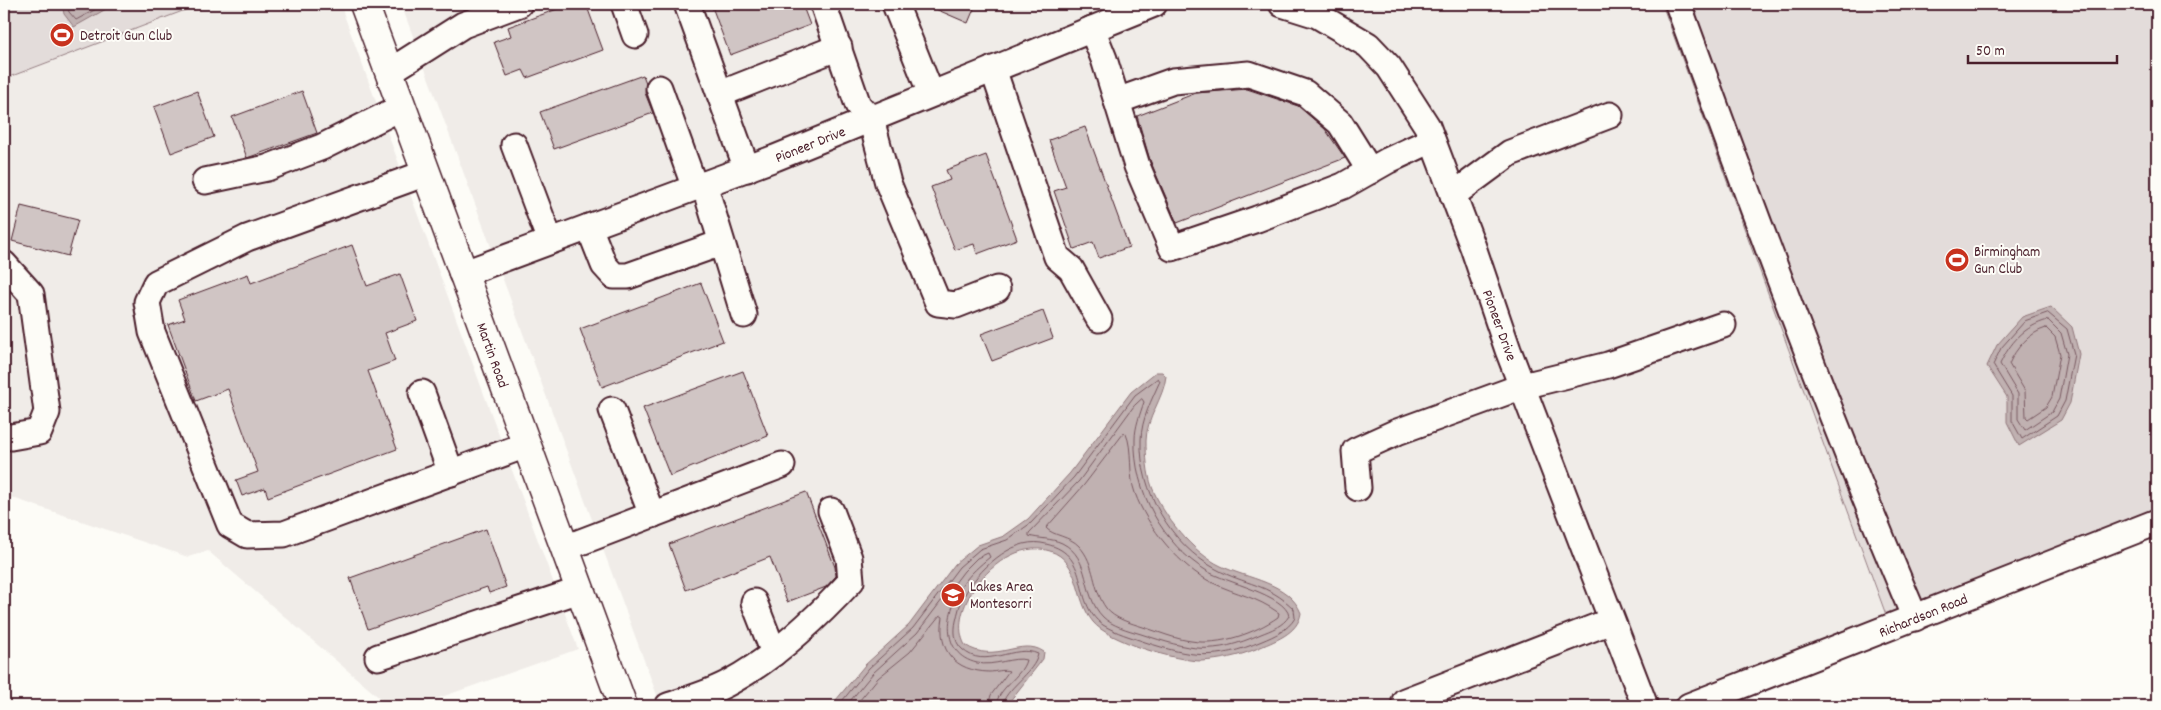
<svg xmlns="http://www.w3.org/2000/svg" width="2161" height="710" font-family="Dekko,sans-serif">
<rect width="100%" height="100%" fill="#fdfcf7"/>
<filter id="ink" filterUnits="userSpaceOnUse"><feTurbulence type="fractalNoise" baseFrequency=".02" numOctaves="2"/><feDisplacementMap in="SourceGraphic" scale="10" xChannelSelector="R" yChannelSelector="G"/><feConvolveMatrix kernelMatrix="1 2 1 2 8 2 1 2 1" color-interpolation-filters="sRGB"/></filter>
<g filter="url(#ink)">
<!-- built -->
<g fill="#f0ece8">
<path d="M201,4H340L578,649L416,706H389L208,551L188,557L4,495V79Z"/>
<path d="M401,4H1662L1885,613L1655,706H661Z"/>
</g>
<!-- green -->
<g fill="#e3dcda" stroke="#967e82">
<path d="M4,4H201L4,79Z"/>
<path d="M1662,4H2157V517L1889,623Z"/>
</g>
<!-- water -->
<g fill="#c0b1b1" stroke="#91777b">
<path d="M62,4H107L106,9L74,27L64,14Z"/>
<path d="M2051,307L2072,327L2079,354L2070,403L2061,420L2019,446L2007,422V397L1987,366L1997,345L2022,317Z"/>
<path d="M1156,372H1162L1166,376C1164,398 1146,418 1146,441C1146,456 1147,473 1152,487C1163,516 1193,553 1221,566C1247,579 1289,582 1301,613C1298,634 1274,641 1256,649C1239,656 1220,660 1201,661C1177,661 1108,641 1093,622C1074,599 1081,561 1050,551C1020,541 987,567 972,592C962,607 956,629 965,645C995,665 1021,636 1044,652L1043,659L1006,706H831L865,665L909,625L955,564L978,545L1004,536L1028,519L1070,473L1131,392Z"/>
</g>
<g fill="none" stroke-linecap="round" stroke-linejoin="round">
<!-- shore -->
<g stroke="#795961" stroke-width="1">
<path d="M67,4L69,12L76,20L100,7L102,4"/>
<path d="M2048,313L2067,329L2074,354L2065,401L2057,416L2022,439L2012,421V396L1993,365L2001,348L2025,321Z"/>
<path d="M2048,320L2061,333L2067,354L2059,399L2052,412L2025,430L2018,419V394L2000,364C2010,343 2024,326 2048,320Z"/>
<path d="M2046,328L2055,337L2060,354L2052,397L2046,407L2028,419L2026,417L2025,391L2009,364C2016,348 2029,333 2046,328Z"/>
<path d="M1142,399L1144,402C1140,414 1135,427 1135,439C1133,490 1163,545 1207,571C1224,582 1286,595 1289,616C1283,626 1271,630 1261,634C1212,656 1190,650 1141,634C1128,630 1112,626 1103,617C1081,595 1092,558 1062,543C1051,538 1039,539 1029,536V533L1079,481L1134,406Z"/>
<path d="M1126,434C1133,449 1128,475 1135,493C1147,527 1181,568 1213,583C1238,595 1255,596 1279,613L1278,617C1255,633 1220,646 1191,641C1175,639 1159,632 1143,627C1131,623 1114,619 1106,608C1092,589 1096,564 1079,546C1070,536 1053,536 1046,528L1084,485L1123,434Z"/>
<path d="M838,706L869,668L913,628L959,567L980,549L1007,540L1031,523L1074,477L1135,395L1158,378L1160,381C1152,399 1141,420 1141,440C1139,490 1171,545 1216,569C1245,585 1268,583 1294,609L1295,618C1288,630 1274,636 1262,641C1215,661 1191,657 1145,642C1131,637 1116,633 1103,625C1069,601 1095,552 1041,543C1011,538 977,571 964,596C960,603 958,612 956,621C954,630 954,642 962,649C985,671 1014,643 1038,654C1035,673 1004,689 1002,706"/>
<path d="M846,706L873,673L917,633L964,571L977,558L988,553L990,557C980,565 970,574 963,584C946,611 939,654 977,663C994,667 1014,656 1026,660C1022,677 997,688 996,706"/>
<path d="M855,706L878,678L910,652L940,615L943,617C937,651 955,671 989,672C996,672 1003,669 1009,671L991,695L988,706"/>
</g>
</g>
<!-- building -->
<g fill="#d0c5c4" stroke="#4a1f2b">
<path d="M571,4H586L603,50L527,78L523,70L507,76L494,42L511,36L508,27Z"/>
<path d="M711,4H802L810,25L730,55Z"/>
<path d="M924,4H976L968,23Z"/>
<path d="M643,75L646,83L645,93L653,113L554,149L540,112Z"/>
<path d="M1247,89L1298,106L1325,129L1345,158L1177,223L1150,160L1137,116L1196,93Z"/>
<path d="M197,91L214,137L171,153L154,107Z"/>
<path d="M302,91L317,133L247,158L232,117Z"/>
<path d="M1085,127L1129,247L1099,258L1093,242L1074,249L1054,191L1066,187L1049,140Z"/>
<path d="M986,155L1017,239L977,254L974,244L955,250L931,187L950,180L946,170Z"/>
<path d="M21,206L78,220L68,256L12,241Z"/>
<path d="M352,245L367,286L400,274L417,321L385,333L395,361L368,371L397,449L268,497L265,488L242,496L236,480L258,472L228,389L196,401L168,325L185,319L178,300L248,274L251,283Z"/>
<path d="M701,283L723,341L602,387L580,329Z"/>
<path d="M1043,311L1053,338L992,361L981,334Z"/>
<path d="M743,371L768,436L670,476L643,408Z"/>
<path d="M806,492L835,567L836,576L826,587L787,602L770,557L686,590L669,544Z"/>
<path d="M486,529L506,587L489,593L487,587L368,629L350,578Z"/>
</g>
<g fill="none" stroke-linecap="round" stroke-linejoin="round">
<defs>
<g id="minor">
<path d="M624,4L635,35"/>
<path d="M687,4L747,169"/>
<path d="M823,4L858,105L871,119L888,183L938,303L956,305L997,289"/>
<path d="M895,4L931,94"/>
<path d="M1282,4L1317,15L1368,45L1389,67L1427,126L1473,247L1508,350L1645,706"/>
<path d="M1678,4C1753,210 1829,416 1915,618"/>
<path d="M1092,29L1104,59L1137,166L1172,248L1257,219L1343,186L1389,160L1432,140"/>
<path d="M993,69L1057,257L1071,269L1099,319"/>
<path d="M389,72L463,25L519,4"/>
<path d="M659,88L695,188"/>
<path d="M720,94L839,47"/>
<path d="M1117,101L1173,81L1249,74L1305,93L1340,123L1370,171"/>
<path d="M514,145L550,241"/>
<path d="M426,173L247,238L156,283L147,302L152,332L230,525L247,535L284,534L526,445"/>
<path d="M205,181L267,168L322,147L402,107"/>
<path d="M704,184L744,315"/>
<path d="M1453,195L1510,153L1610,115"/>
<path d="M589,227L604,265L614,276H628L721,243"/>
<path d="M4,264L31,294L47,412L39,432L11,437L4,436"/>
<path d="M462,274L775,158L1154,4"/>
<path d="M422,393L451,473"/>
<path d="M612,410L652,515"/>
<path d="M1358,488L1355,451L1397,432L1523,386L1608,365L1723,325"/>
<path d="M565,548L782,465"/>
<path d="M754,602L774,653"/>
<path d="M378,657L580,590"/>
<path d="M1405,701L1611,621"/>
<path d="M668,706C688,699 711,693 730,682C776,657 816,619 851,581L849,558L831,511"/>
<path d="M1689,706L2157,522"/>
</g>
<path id="major" d="M364,4L623,706"/>
</defs>
<!-- minor casing -->
<use href="#minor" stroke="#4a1f2b" stroke-width="29"/>
<!-- major casing -->
<use href="#major" stroke="#4a1f2b" stroke-width="31"/>
<!-- minor -->
<use href="#minor" stroke="#fdfcf7" stroke-width="25"/>
<!-- major -->
<use href="#major" stroke="#fdfcf7" stroke-width="28"/>
</g>
</g>
<!-- icons -->
<defs>
<symbol id="stadium-disc" viewBox="-11 -11 22 22"><circle r="9.5" fill="#c8321e" stroke="#fdfcf7"/><path d="M0-5a6.5 5 0 1 0 0 10a6.5 5 0 1 0 0-10ZM-3.5-1.8h7v3.6h-7Z" fill="#fff"/></symbol>
<symbol id="school-disc" viewBox="-11 -11 22 22"><circle r="9.5" fill="#c8321e" stroke="#fdfcf7"/><path d="M0-5L7-2L0 1L-7-2ZM-4 1L0 2.5L4 1V4Q0 6-4 4Z" fill="#fff"/></symbol>
</defs>
<g fill-rule="evenodd">
<use href="#stadium-disc" x="48" y="21" width="28" height="28"/>
<use href="#stadium-disc" x="1943" y="246" width="28" height="28"/>
<use href="#school-disc" x="939" y="581" width="28" height="28"/>
</g>
<g text-anchor="middle" stroke-width="4" stroke-linejoin="round" paint-order="stroke">
<!-- poi labels -->
<g font-size="15" fill="#4a1f2b" stroke="#fdfcf7" text-anchor="start">
<text x="80" y="40">Detroit Gun Club</text>
<text x="1974" y="256">Birmingham<tspan x="1974" dy="17">Gun Club</tspan></text>
<text x="970" y="591">Lakes Area<tspan x="970" dy="17">Montesorri</tspan></text>
</g>
<!-- street labels -->
<g font-size="15" fill="#4a1f2b" stroke="#fdfcf7">
<text transform="translate(810 144) rotate(-22)" y="5">Pioneer Drive</text>
<text transform="translate(1500 325) rotate(70)" y="5">Pioneer Drive</text>
<text transform="translate(493 355) rotate(70)" y="5">Martin Road</text>
<text transform="translate(1923 615) rotate(-22)" y="5">Richardson Road</text>
</g>
</g>
<!-- margin -->
<rect width="2161" height="710" fill="none" stroke="#fdfcf7" stroke-width="20"/>
<rect x="10" y="10" width="2141" height="690" fill="none" stroke="#4a1f2b" stroke-width="2" filter="url(#ink)"/>
<!-- scale -->
<path d="M1968 55v8h149v-8" fill="none" stroke="#4a1f2b" stroke-width="2.5"/>
<text x="1976" y="55" font-size="15" fill="#4a1f2b" stroke="#fdfcf7" stroke-width="4" paint-order="stroke">50 m</text>
</svg>
